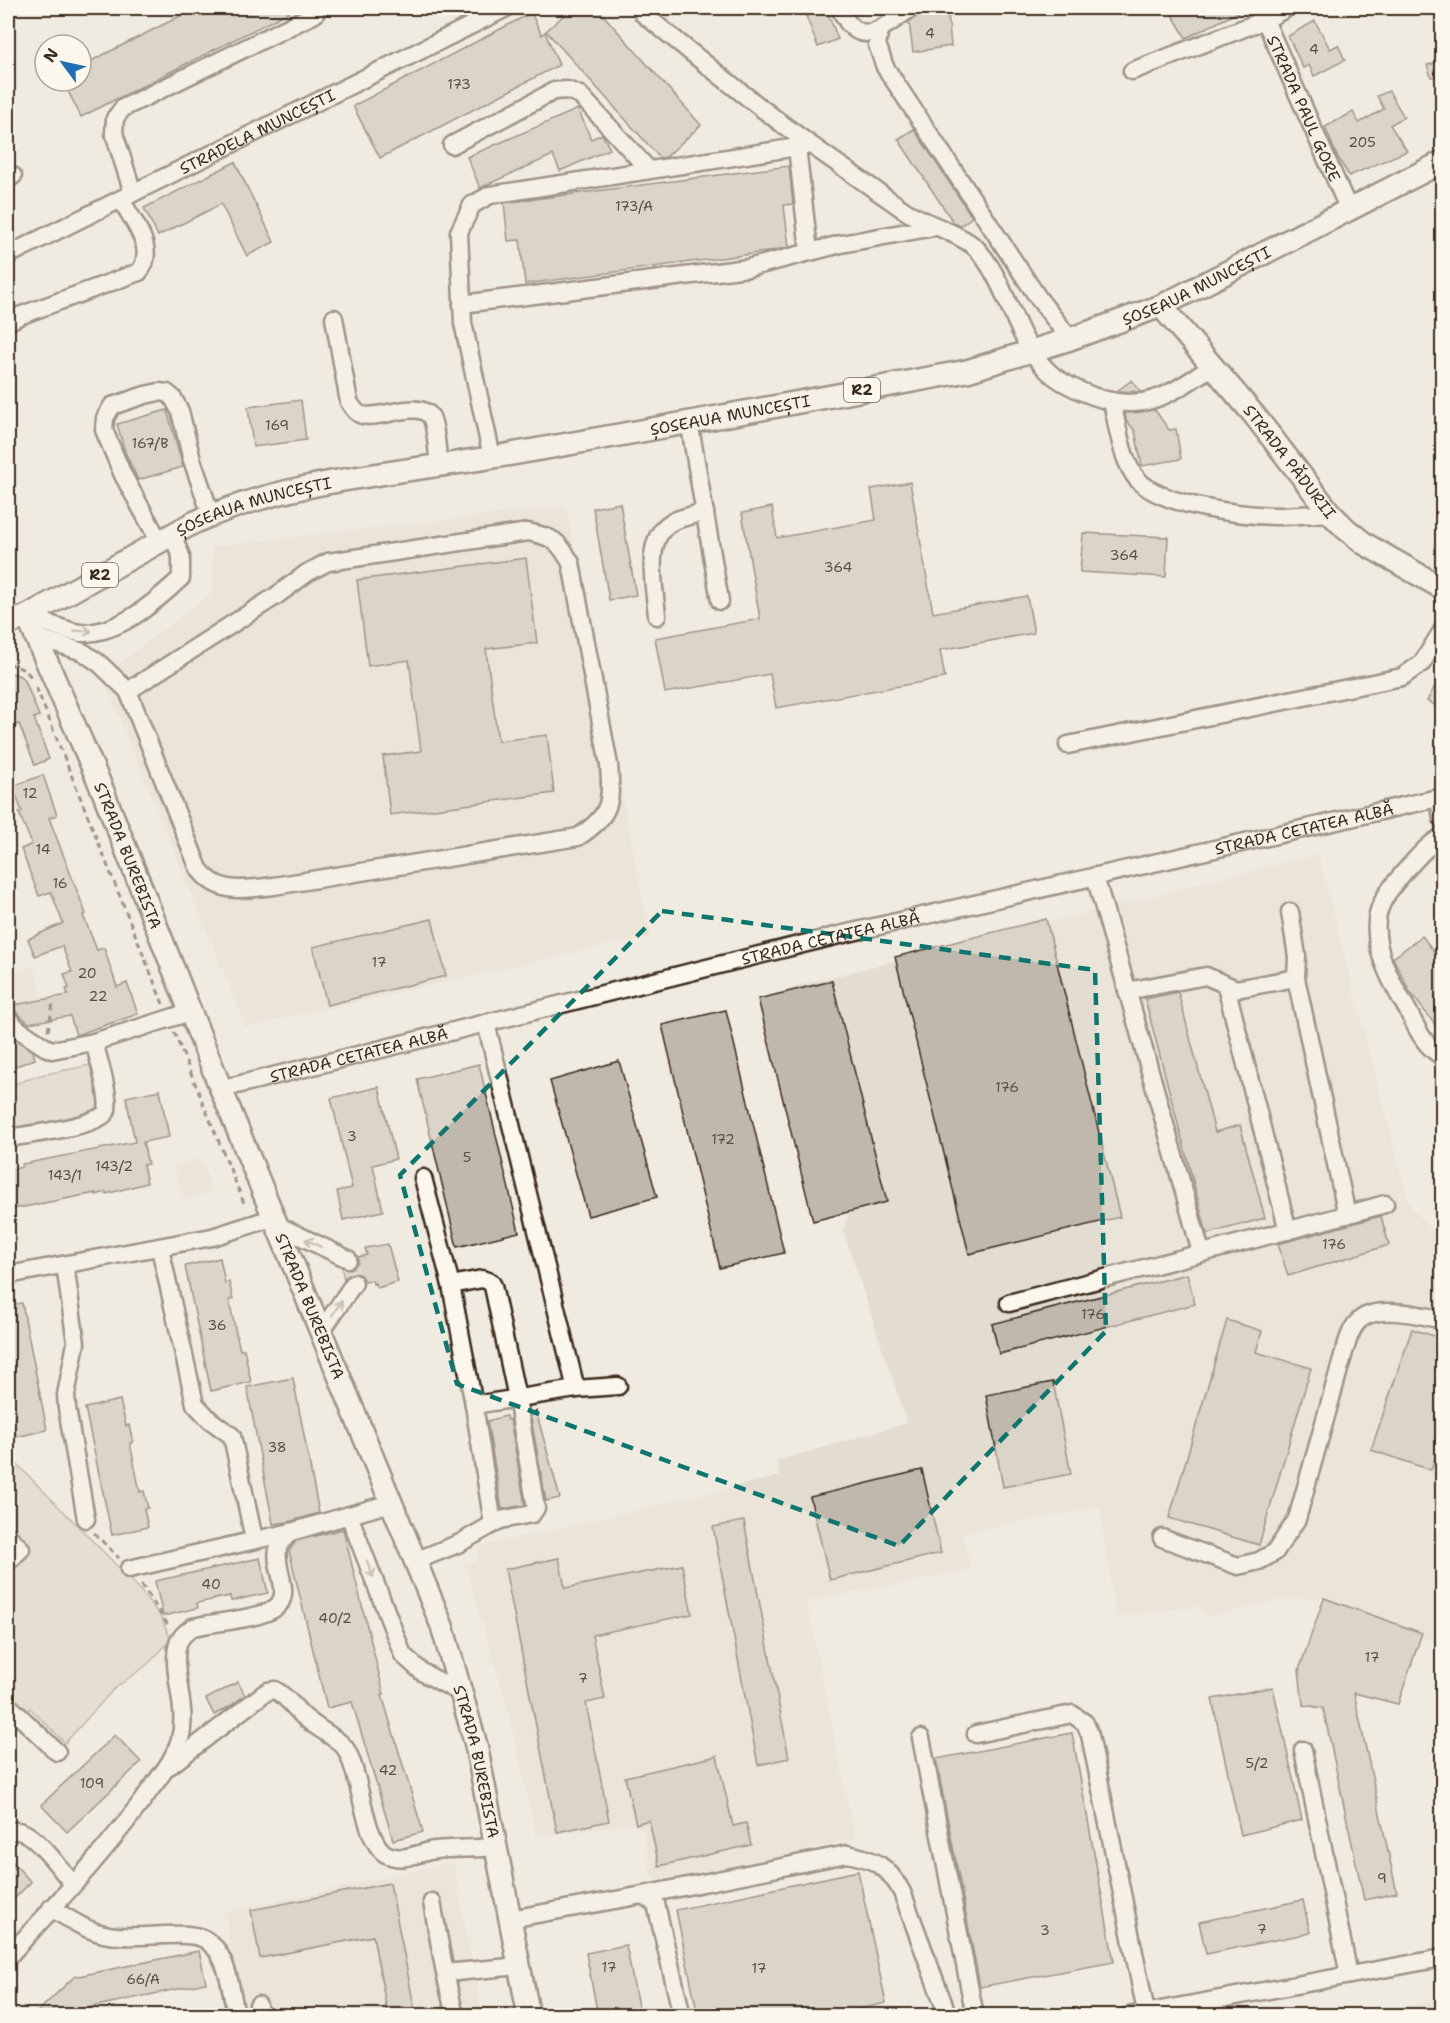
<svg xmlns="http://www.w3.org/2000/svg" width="1450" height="2023" font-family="'Shantell Sans',sans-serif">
<rect width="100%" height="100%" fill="#f0ebe0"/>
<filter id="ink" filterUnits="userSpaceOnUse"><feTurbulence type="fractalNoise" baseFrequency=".0167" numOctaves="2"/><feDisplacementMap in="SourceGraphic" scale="12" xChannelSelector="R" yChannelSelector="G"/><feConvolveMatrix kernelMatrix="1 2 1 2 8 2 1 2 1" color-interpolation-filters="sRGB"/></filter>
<g filter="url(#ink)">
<!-- built -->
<g fill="#e2dcd1">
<path d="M566,506L650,936L246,1027L102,676L213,592L212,546Z"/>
<path d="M8,672L18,674L28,681L43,719L8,731Z"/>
<path d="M1318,854L1409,1204L1442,1243V1644L1421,1637V1632L1324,1598L1287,1599L1205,1617L1201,1606L1116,1618L1099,1507L962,1533L972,1570L807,1602L855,1838L762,1861L655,1880L652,1878L643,1830L632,1824L536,1837L508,1709L465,1565L477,1561L478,1547L780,1476L777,1461L907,1423L843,1230L849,1212L796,986Z"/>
<path d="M34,965L48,1020L18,1025L8,1006V976Z"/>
<path d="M201,1157L212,1192L184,1201L173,1166Z"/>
<path d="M453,1862L482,2015H240L225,1911L315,1893Z"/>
<path d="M1442,1999V2015H1359Z"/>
</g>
<!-- green -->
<g fill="#d5cec3" stroke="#887c70" stroke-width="1.5">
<path d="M91,1065L99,1104C86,1124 31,1128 8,1133V1086L41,1075Z"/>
<path d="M8,1455L137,1586L161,1617L171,1640L148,1664L114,1689L65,1743L30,1708L24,1713L8,1697V1566L26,1546L8,1526Z"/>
</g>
<!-- building -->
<g fill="#c0b8ad" stroke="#3b2a1e" stroke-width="1.5">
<path d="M196,8H297L81,117L63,81H81V66Z"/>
<path d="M572,8H597L701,125L666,157L660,158L546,31Z"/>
<path d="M826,8L838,39L818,47L806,16Z"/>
<path d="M1183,8H1247L1186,38L1172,14Z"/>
<path d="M531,13L542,35L545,32L559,65L380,158L353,106Z"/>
<path d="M939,13L940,15L948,14L951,46L913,52L909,22L919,15Z"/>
<path d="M1315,21L1330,49L1338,45L1345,60L1314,76L1309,65L1303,68L1288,36Z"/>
<path d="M1443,61V76L1431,77L1427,65Z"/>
<path d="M1389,91L1404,117L1390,125L1407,151L1349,176L1337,156L1325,127L1353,112L1359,123L1384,109L1377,96Z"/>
<path d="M578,109L591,139L602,134L610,149L560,171L553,155L480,188L467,157Z"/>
<path d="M914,129L972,217L960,226L953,222L898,139Z"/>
<path d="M235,162L274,242L247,256L221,204L158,236L144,208Z"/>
<path d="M789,166L793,204L784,205L789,247L766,252L525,284L520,240L508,241L504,203Z"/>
<path d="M1132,380L1141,392L1117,391Z"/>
<path d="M301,400L306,440L253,447L248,407Z"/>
<path d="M167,410L183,467L138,480L125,452L117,424Z"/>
<path d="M1155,410L1169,430L1176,429L1181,459L1142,466L1135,431L1126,420L1125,413Z"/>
<path d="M910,482L933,613L1027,596L1034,633L940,650L945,678L776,708L770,674L665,693L655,638L760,619L742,513L772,507L777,538L876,520L871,489Z"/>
<path d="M620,503L636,595L609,600L593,508Z"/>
<path d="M1083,533L1168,537L1166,577L1080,572Z"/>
<path d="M526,558L537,643L486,649L498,741L547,735L554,793L390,815L383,756L421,751L409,660L368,666L357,580Z"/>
<path d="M1443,671V709L1427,701Z"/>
<path d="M8,672L20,676L25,681L39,716L34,718L49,759L35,765L19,724L8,728Z"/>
<path d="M43,775L57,815L49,818L86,914L83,915L97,950L104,948L117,987L127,983L138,1014L76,1035L70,1016L29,1023L15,1011L8,1009V1006L68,995L66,989L69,988L64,974L72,972L62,946L35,956L28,939L63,923L51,892L39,896L21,849L32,844L19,813L22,812L13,786Z"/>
<path d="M432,919L446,976L327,1005L313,947Z"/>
<path d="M1046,919L1120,1217L969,1254L895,957Z"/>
<path d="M1422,936L1443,963V1035L1410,992L1393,958Z"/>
<path d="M832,981L887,1202L813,1221L758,999Z"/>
<path d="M1178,992L1215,1132L1240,1125L1265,1218L1207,1234L1145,999Z"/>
<path d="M726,1010L784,1253L720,1268L662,1025Z"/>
<path d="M8,1033L33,1051L35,1059L8,1069Z"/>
<path d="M619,1061L657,1197L588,1216L550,1081Z"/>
<path d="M479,1064L519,1232L457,1247L417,1079Z"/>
<path d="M379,1087L396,1159L373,1165L383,1211L343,1220L337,1191L352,1188L331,1098Z"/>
<path d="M160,1090L169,1137L143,1142L148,1164L143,1165L147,1183L106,1194V1192L96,1195V1193L8,1210V1170L22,1167V1164L135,1142L126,1097Z"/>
<path d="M1381,1216L1389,1245L1288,1276L1278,1244Z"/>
<path d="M388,1244L398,1282L377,1288L375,1283L373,1284L372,1280L364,1281L360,1275L355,1273L349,1274L344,1279L342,1268L348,1269L354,1267L358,1263V1257L367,1255L365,1248Z"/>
<path d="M220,1258L225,1283L229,1282L233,1299L229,1300L236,1333L240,1350L244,1349L251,1382L211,1391L185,1266Z"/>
<path d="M1187,1274L1195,1304L999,1354L992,1324Z"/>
<path d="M22,1303L47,1430L16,1437L8,1394V1305Z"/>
<path d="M1227,1320L1262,1331L1256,1352L1311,1368L1259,1545L1169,1518Z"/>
<path d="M1412,1329L1443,1339V1436L1431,1470L1371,1450Z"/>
<path d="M293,1378L319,1513L288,1522L273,1524L247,1387Z"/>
<path d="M1053,1382L1071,1474L1003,1487L986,1395Z"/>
<path d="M120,1400L126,1426L129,1425L133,1442L130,1443L140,1492L144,1491L148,1508L144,1509L148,1527L112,1535L85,1408Z"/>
<path d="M536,1411L560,1498L546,1501L530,1413Z"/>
<path d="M506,1416L507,1420L510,1419L525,1505L502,1509L487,1421Z"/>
<path d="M922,1470L941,1553L830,1580L810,1497Z"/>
<path d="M744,1521L789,1758L758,1765L713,1527Z"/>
<path d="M343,1529L384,1694L382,1695L423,1832L393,1840L352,1702L327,1708L289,1551L296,1541Z"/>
<path d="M260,1558L268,1593L231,1601L230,1596L197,1603L198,1608L163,1616L155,1581Z"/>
<path d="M559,1558L565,1588L682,1565L692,1614L592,1635L605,1699L586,1703L609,1821L557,1832L505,1569Z"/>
<path d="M1324,1598L1422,1633L1398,1704L1354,1693L1397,1893L1364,1900L1323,1708L1303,1705L1299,1670Z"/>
<path d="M238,1682L245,1695L229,1707L214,1715L206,1699Z"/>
<path d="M1273,1687L1302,1820L1241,1835L1212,1699Z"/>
<path d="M1072,1733L1114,1962L980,1987L936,1759Z"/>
<path d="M115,1735L141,1762L67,1832L41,1805Z"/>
<path d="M717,1756L733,1826L746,1823L751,1845L659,1866L649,1820L636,1824L625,1777Z"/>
<path d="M8,1857L31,1882L8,1905Z"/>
<path d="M858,1871L886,2003L827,2016H698L676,1910Z"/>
<path d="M390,1883L416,2016H388L373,1936L260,1958L251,1910Z"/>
<path d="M1303,1900L1310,1933L1206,1954L1199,1922Z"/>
<path d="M626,1945L640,2016H598L586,1953Z"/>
<path d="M199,1951L206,1983L87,2008L79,2016H33L74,1977Z"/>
</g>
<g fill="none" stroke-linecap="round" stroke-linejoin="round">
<!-- minor-tunnel -->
<path stroke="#ccc4b9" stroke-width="16" stroke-dasharray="16 8" stroke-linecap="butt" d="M348,1259L354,1283"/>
<defs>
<g id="minor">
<path d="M839,8C843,13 845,19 849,24C869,48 894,17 912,8"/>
<path id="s1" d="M1257,8L1265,20L1349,210"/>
<path d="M643,14C698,57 754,105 811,145C842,167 873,188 904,210C922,222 963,235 976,248C1008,282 1013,336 1046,369C1057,381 1077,390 1093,396C1145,415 1171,393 1213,366"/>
<path d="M880,30L877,44L885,67L1039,299L1070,339"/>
<path d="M1132,71L1265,20L1287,8"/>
<path d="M452,145L554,91L567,90L580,95L649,170"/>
<path d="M797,147L809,251"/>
<path d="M8,179L13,176"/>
<path d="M133,193L114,133L115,118L123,108L315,14"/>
<path id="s2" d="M8,255L506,8"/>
<path d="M462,304L748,268L841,244L934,227"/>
<path d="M334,318L349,402C353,407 355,413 362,415C379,420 419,399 431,417C436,426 437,452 439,464"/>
<path d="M8,322L19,316L139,272C158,249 132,221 121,199"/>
<path d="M1112,401C1117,424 1122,463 1138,480C1162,506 1240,515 1275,516C1293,516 1312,514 1330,513"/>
<path d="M689,421L720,601"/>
<path d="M492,457L463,323L459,232L472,205L490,195L810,145"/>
<path d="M159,541L123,475L104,430L105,418L112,406L145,395L159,392L167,393L173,398L180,411L192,460L211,515"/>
<path d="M27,616C41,620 68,632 81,633C119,634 154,603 181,578V556L172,534"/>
<path d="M657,616C655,588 643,540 670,523C680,517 694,515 705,512"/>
<path d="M37,637L83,652L100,664L128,691L199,869C219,896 245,889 274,886L578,837C611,816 612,802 609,765L571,563C558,540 553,537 528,532L328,562L307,573L276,596L128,691"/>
<path d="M1068,745L1402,677L1422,663L1442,631"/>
<path d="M1439,798L1442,819"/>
<path d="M1442,837C1428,844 1416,859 1405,871C1395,883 1382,897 1378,914C1371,946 1391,982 1407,1009C1416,1026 1424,1047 1442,1056"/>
<path d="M1095,876L1201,1252"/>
<path d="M1290,912L1297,956L1296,978L1347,1215"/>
<path d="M1226,986L1288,1231"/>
<path d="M1127,991L1206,976L1236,989L1296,978"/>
<path d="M8,1019L18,1029L45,1047L52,1050L94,1042L190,1012"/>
<path d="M486,1023L576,1389"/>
<path id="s3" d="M221,1089L835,936L1442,797"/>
<path d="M8,1138C24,1135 104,1126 107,1110C110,1096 98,1057 94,1042"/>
<path d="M423,1178L451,1285L474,1405L493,1524"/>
<path d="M279,1226L348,1259"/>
<path d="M160,1248L195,1404L210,1420L232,1436L254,1539"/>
<path d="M65,1265L76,1343L66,1395L67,1408L86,1519"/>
<path d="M8,1275L212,1237L275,1217"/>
<path d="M1009,1303C1135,1270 1260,1239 1385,1204"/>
<path d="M321,1332L354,1283"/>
<path d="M474,1405L576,1389L618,1386"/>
<path d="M349,1515L403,1655L422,1672L461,1693"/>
<path d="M8,1536L21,1549L8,1562"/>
<path d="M1162,1538L1238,1566L1259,1561L1275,1552L1297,1519L1344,1352C1348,1341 1351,1326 1361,1319C1378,1305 1422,1315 1442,1320"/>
<path d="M415,1561L460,1543L500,1520L532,1514L536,1508L517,1398L493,1286L491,1282L482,1279L451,1285"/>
<path d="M129,1569L291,1532"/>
<path d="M8,1705L57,1752"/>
<path d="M976,1734L1072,1714L1085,1723L1090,1735L1146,2012"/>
<path d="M921,1738L975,2016"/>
<path d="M1303,1750L1349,1975"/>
<path d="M171,1765L262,1695L268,1691L275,1690C286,1696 293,1706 302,1715C309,1722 319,1728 328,1734C333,1738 341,1742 345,1748C361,1771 363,1841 386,1854C403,1863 419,1852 435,1850C455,1848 475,1849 495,1847"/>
<path d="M8,1833C10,1832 15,1830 17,1831C34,1831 62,1871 73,1884"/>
<path d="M643,1895L847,1854C875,1859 888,1866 902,1892L948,2016"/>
<path d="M432,1902L445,1973L519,1966"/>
<path d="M51,1908C69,1919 88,1932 109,1935C135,1940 181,1930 202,1938C206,1939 213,1946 216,1949C229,1966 232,1995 236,2016"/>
<path d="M510,1919L643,1895L656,1904L682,2016"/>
<path d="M8,1957C57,1903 108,1849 150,1790C162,1774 175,1758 180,1739C189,1707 170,1672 178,1643C181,1636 187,1631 193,1627C214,1622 260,1619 275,1608C295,1594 271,1564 279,1546C281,1540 287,1536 291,1532L391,1503"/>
<path d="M445,1973L455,2016"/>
<path d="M258,2005L259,2016"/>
<path d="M1128,2016L1442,1958"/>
</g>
<g id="major">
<path id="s4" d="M1161,306L1255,416L1330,513L1346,529L1365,544L1442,588"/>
<path id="s5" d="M27,616L102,789L221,1089L442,1626L476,1745L529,2016"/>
<path id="s6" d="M8,624L27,616L193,523C288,480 393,474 494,457C652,430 809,400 967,371L1070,339L1161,306L1442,162"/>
</g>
</defs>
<!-- minor casing -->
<use href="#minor" stroke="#3b2a1e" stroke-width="21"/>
<!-- major casing -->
<use href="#major" stroke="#3b2a1e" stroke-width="26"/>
<!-- path -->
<g stroke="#3b2a1e" stroke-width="3" stroke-dasharray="6 4.5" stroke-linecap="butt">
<path d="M8,663L25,670L32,678"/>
<path d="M36,687L163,1004"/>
<path d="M48,1031L53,1003"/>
<path d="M174,1032L244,1203"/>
<path d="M94,1533L119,1558"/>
<path d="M141,1584L170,1628"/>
</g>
<!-- minor -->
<use href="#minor" stroke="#fbf7ec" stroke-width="16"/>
<!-- major -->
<use href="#major" stroke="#fbf7ec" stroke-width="21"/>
</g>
<!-- one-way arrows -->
<defs><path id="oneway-shaft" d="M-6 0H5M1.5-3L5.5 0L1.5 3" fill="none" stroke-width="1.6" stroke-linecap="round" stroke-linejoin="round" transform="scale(1.5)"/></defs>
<g stroke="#9b9085">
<use href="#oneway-shaft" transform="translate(83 631) rotate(2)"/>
<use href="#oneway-shaft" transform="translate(313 1243) rotate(-154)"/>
<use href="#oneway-shaft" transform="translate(337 1308) rotate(-56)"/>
<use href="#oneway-shaft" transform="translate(370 1569) rotate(69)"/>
</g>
</g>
<!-- marked area -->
<path d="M0 0H1450V2023H0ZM662,911L1095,970L1106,1331L899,1546L457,1384L400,1175Z" fill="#f0ebe0" fill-opacity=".55" fill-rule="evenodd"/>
<path fill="none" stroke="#0f766e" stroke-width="4.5" stroke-dasharray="12 8" stroke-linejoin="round" d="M662,911L1095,970L1106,1331L899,1546L457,1384L400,1175Z"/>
<g text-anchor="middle" stroke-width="4.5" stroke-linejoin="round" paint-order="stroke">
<!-- number labels -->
<g font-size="14" fill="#5c4e42">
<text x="930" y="38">4</text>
<text x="1314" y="54">4</text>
<text x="459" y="89">173</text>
<text x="1362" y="147">205</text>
<text x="634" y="211">173/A</text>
<text x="277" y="430">169</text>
<text x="150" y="448">167/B</text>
<text x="1124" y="560">364</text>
<text x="838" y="572">364</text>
<text x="30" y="798">12</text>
<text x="43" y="854">14</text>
<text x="60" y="888">16</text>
<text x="379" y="967">17</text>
<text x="87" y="978">20</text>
<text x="98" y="1001">22</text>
<text x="1007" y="1092">176</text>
<text x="352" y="1141">3</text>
<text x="723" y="1144">172</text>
<text x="467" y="1162">5</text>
<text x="114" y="1171">143/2</text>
<text x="65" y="1180">143/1</text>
<text x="1334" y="1249">176</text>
<text x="1093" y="1319">176</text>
<text x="217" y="1330">36</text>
<text x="277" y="1452">38</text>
<text x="211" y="1589">40</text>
<text x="335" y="1623">40/2</text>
<text x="1372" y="1662">17</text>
<text x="583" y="1683">7</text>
<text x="1257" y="1768">5/2</text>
<text x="388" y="1775">42</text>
<text x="92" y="1788">109</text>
<text x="1382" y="1883">9</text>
<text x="1262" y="1934">7</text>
<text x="1045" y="1935">3</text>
<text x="609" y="1972">17</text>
<text x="759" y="1973">17</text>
<text x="143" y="1984">66/A</text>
</g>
<!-- shield labels -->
<g fill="#fbf7ec" stroke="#75685c" stroke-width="1.5">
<rect x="844" y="378" width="36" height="24" rx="4.5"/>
<rect x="82" y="563" width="36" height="24" rx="4.5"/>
</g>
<g font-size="15" font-weight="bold" fill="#3b2a1e">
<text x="862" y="395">R2</text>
<text x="100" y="580">R2</text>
</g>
<!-- street labels -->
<g font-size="16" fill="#3b2a1e" stroke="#fbf7ec">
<text dy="6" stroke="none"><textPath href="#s1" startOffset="111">STRADA PAUL GORE</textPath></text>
<text dy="6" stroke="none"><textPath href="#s2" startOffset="278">STRADELA MUNCEȘTI</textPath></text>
<text dy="6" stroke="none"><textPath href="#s6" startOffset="1246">ȘOSEAUA MUNCEȘTI</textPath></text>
<text dy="6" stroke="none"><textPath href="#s6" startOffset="760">ȘOSEAUA MUNCEȘTI</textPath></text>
<text dy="6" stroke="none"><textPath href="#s4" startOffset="202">STRADA PĂDURII</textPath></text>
<text dy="6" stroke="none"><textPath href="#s6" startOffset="274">ȘOSEAUA MUNCEȘTI</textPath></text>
<text dy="6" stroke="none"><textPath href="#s3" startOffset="1114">STRADA CETATEA ALBĂ</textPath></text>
<text dy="6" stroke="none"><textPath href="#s5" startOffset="260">STRADA BUREBISTA</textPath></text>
<text dy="6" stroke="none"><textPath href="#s3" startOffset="628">STRADA CETATEA ALBĂ</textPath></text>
<text dy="6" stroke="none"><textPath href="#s3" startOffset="142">STRADA CETATEA ALBĂ</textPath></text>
<text dy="6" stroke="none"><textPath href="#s5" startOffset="746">STRADA BUREBISTA</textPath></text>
<text dy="6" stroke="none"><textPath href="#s5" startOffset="1232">STRADA BUREBISTA</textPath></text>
</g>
</g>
<!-- margin -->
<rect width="1450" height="2023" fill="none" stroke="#fbf7ec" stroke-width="30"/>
<rect x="15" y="15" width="1420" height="1993" fill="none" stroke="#3b2a1e" stroke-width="2" filter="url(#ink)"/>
<!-- north arrow -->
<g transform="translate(63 63) rotate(303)"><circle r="28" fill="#fbf7ec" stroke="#aea59a" stroke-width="1.5"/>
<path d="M0-4.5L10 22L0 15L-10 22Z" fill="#1f6fb2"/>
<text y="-9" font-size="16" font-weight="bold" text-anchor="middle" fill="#3b2a1e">N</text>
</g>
</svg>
